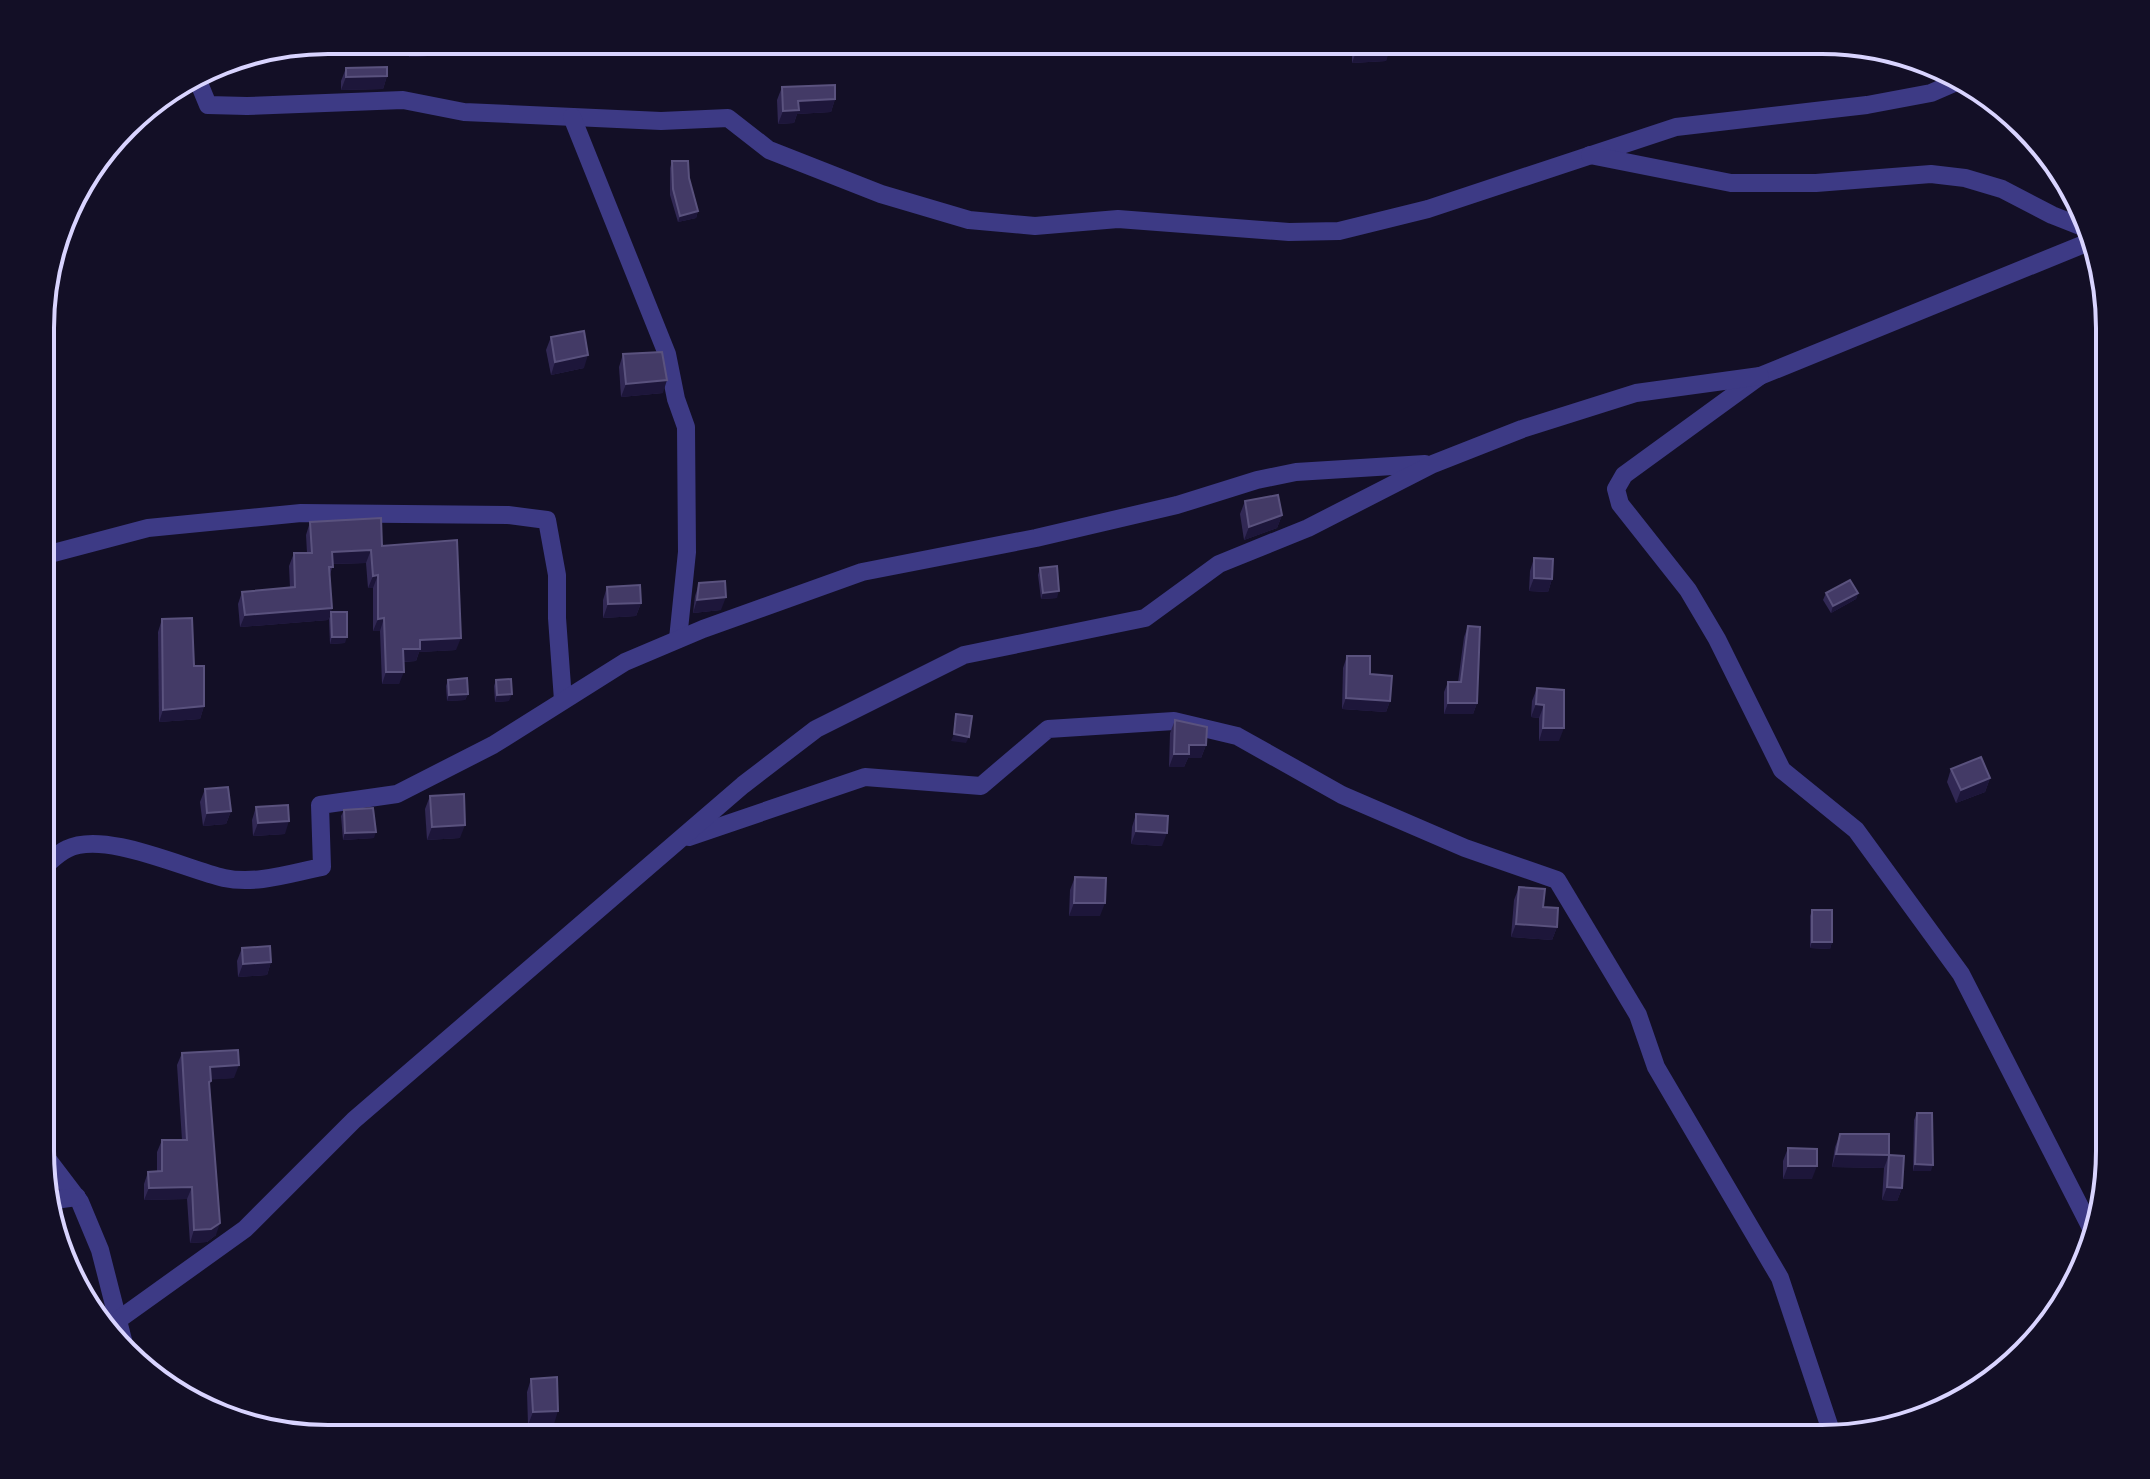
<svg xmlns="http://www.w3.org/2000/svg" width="2150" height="1479" font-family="'Titillium Web',sans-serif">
<rect width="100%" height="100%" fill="#130f26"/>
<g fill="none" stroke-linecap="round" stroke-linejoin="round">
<!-- minor -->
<g stroke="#3d3a85" stroke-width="18">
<path d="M196,76L208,105L247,106L403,100L464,112L661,121L728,118L769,150L881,194L969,220L1035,226L1118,219L1289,232L1339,231L1428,209L1676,127L1867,105L1931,93L1961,80"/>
<path d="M572,117L667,354L676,399L686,427L687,552L678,639"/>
<path d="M1590,155L1731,183H1816L1931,174L1965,178L2002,189L2052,215L2085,228"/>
<path d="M2089,242L1760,376L1624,475L1616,489L1620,504L1688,590L1717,639L1782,770L1856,830L1961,974L2096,1238"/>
<path d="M42,556L148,528L301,513L508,515L547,520L557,575V618L563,700"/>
<path d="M689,837L865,777L981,786L1048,729L1174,721L1237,736L1342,795L1465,848L1557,880L1638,1015L1656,1067L1780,1278L1833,1437"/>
<path d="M42,868C50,862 58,853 67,849C104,830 185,869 224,878C256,885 291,873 322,867L320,805L397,794L493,745L625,662L703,629L862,572L1036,538L1177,505L1257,480L1296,472L1425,464"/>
<path d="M42,1152L80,1202L100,1250L125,1348"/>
<path d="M47,1201L77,1197"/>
<path d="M111,1332L118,1320L245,1229L354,1120L743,785L816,729L964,655L1145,618L1219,564L1308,528L1433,464L1522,429L1636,393L1760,376"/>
</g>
</g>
<!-- wall -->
<g fill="#312854">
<path d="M408,40H430L428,56L409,57Z"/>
<path d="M1352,40H1390L1386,61L1352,63Z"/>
<path d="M346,68L387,76L383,89L341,90V81Z"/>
<path d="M782,87L835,99L831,112L797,114L794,123L778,124L777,100Z"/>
<path d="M672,161L689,178L698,211L696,218L678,222L670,195V168Z"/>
<path d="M551,337L584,368L551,375L546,350Z"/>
<path d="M623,354L663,393L621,397L619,367Z"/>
<path d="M1245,501L1282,515L1277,528L1244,540L1240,514Z"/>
<path d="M310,522L382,546L456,650L419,652L416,661L403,662L399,684H382L380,631H373V588H368L366,563L333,564L330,575L332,608L328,620L240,627L238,604L242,592L290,588L289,566L294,553H307L306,535Z"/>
<path d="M1534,558L1552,579L1548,592L1529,591L1530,571Z"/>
<path d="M1040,568L1057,598L1041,599L1038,575Z"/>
<path d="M699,583L721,610L693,613L695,596Z"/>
<path d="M607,587L641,603L636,616L603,618V600Z"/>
<path d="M1826,593H1858L1856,599L1831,613L1823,600Z"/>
<path d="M331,612L345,643L330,644L329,619Z"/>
<path d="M162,619L194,666L204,706L200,719L159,722L158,632Z"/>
<path d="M1468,626L1477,703L1473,714H1444V692L1448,682H1458L1464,637Z"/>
<path d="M1347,656L1370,674L1390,701L1386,712L1342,709L1343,668Z"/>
<path d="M448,680L468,694L465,700L447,701L446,686Z"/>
<path d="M496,680L509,701L495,702L494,686Z"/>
<path d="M1537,688L1559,741H1539V718L1531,717L1532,701Z"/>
<path d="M1175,720L1206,745L1201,758H1188L1184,767H1169L1170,733Z"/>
<path d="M1951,769L1990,778L1985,792L1956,803L1947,782Z"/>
<path d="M205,789L231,811L226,824L203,826L200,802Z"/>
<path d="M430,796L460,838L427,840L425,809Z"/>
<path d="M256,807L285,834L253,836L252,820Z"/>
<path d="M344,810L374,838L343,840L341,816Z"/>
<path d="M1136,814L1162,846L1131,844L1132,827Z"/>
<path d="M1075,877L1100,916H1069L1070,890Z"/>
<path d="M1519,887L1543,907L1557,927L1552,940L1511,937L1514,900Z"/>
<path d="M1812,910L1832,942L1830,949L1810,948V916Z"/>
<path d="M242,948L271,962L267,975L238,977L237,961Z"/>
<path d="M182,1053L234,1078L211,1079L209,1087L216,1235L207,1242L190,1243L187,1199L144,1200V1184L148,1172L157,1171V1152L162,1140H182L177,1065Z"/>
<path d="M1917,1113L1931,1171H1913L1914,1120Z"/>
<path d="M1840,1134L1889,1155L1902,1188L1897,1201L1882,1200L1884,1168L1832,1167L1835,1147Z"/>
<path d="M1788,1148L1812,1179H1783V1161Z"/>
<path d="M531,1379L554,1424L528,1425L527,1392Z"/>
</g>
<!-- shaded-wall -->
<g fill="#1d163a">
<path d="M430,50L428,56L409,57L412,51Z"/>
<path d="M1390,50L1386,61L1352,63L1356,52Z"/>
<path d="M387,76L383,89L341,90L346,77Z"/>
<path d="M835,99L831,112L797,114L794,123L778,124L783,111L798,101Z"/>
<path d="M698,211L696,218L678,222L680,216Z"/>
<path d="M588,355L584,368L551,375L555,362Z"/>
<path d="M667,380L663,393L621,397L626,384Z"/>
<path d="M1282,515L1277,528L1244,540L1249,527Z"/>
<path d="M371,550L366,563L328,564L332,552Z"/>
<path d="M378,575L373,588H368L373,576Z"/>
<path d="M1534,578L1552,579L1548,592L1529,591Z"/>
<path d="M1059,591L1057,598L1041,599L1043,593Z"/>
<path d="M1858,593L1856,599L1831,613L1833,606Z"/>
<path d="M726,597L721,610L693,613L697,600Z"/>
<path d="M641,603L636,616L603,618L608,604Z"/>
<path d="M332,608L328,620L240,627L245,615Z"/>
<path d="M384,618L380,631H373L378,619Z"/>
<path d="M332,637H347L345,643L330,644Z"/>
<path d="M461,638L456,650L419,652L416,661L398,662L403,649L420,640Z"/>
<path d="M386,672H404L399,684H382Z"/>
<path d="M468,694L465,700L447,701L449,695Z"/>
<path d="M512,694L509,701L495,702L497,695Z"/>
<path d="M1346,698L1390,701L1386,712L1342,709Z"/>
<path d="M1448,703H1477L1473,714H1444Z"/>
<path d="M1536,704L1544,705L1539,718L1531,717Z"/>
<path d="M204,706L200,719L159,722L163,710Z"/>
<path d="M1543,728H1564L1559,741H1539Z"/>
<path d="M954,734L969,737L966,743L951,741Z"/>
<path d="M1189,745H1206L1201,758H1188L1184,767H1169L1174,754Z"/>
<path d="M1990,778L1985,792L1956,803L1961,790Z"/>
<path d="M231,811L226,824L203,826L207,813Z"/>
<path d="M289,821L285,834L253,836L258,823Z"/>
<path d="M465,825L460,838L427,840L432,827Z"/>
<path d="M1136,831L1167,833L1162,846L1131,844Z"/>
<path d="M376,832L374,838L343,840L345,833Z"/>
<path d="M1074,903H1105L1100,916H1069Z"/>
<path d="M1516,924L1557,927L1552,940L1511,937Z"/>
<path d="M1812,942H1832L1830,949L1810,948Z"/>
<path d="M271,962L267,975L238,977L243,964Z"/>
<path d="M239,1065L234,1078L206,1080L210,1067Z"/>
<path d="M1836,1154L1889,1155L1884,1168L1832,1167Z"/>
<path d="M1915,1164L1933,1165L1931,1171H1913Z"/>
<path d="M1788,1166H1817L1812,1179H1783Z"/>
<path d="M192,1187L187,1199L144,1200L149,1188Z"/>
<path d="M1887,1187L1902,1188L1897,1201L1882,1200Z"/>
<path d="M220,1223L216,1235L207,1242L190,1243L194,1230Z"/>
<path d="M558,1411L554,1424L528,1425L533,1412Z"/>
</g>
<!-- building -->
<g fill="#433a66" stroke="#5a527e" stroke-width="2">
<path d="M411,40H430V50L412,51Z"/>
<path d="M1356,40H1390V50L1356,52Z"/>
<path d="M387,67V76L346,77V68Z"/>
<path d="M835,85V99L798,101L799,110L783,111L782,87Z"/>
<path d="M672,161H688L689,178L698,211L680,216L673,189Z"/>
<path d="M584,331L588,355L555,362L551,337Z"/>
<path d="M662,352L667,380L626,384L623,354Z"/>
<path d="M1278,495L1282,515L1249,527L1245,501Z"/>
<path d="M381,518L382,546L457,540L461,638L420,640V649H403L404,672H386L384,618L378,619V575L373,576L371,550L332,552L333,567H329L332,608L245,615L242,592L295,587L294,553H312L310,522Z"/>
<path d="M1534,558L1553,559L1552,579L1534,578Z"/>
<path d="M1057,566L1059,591L1043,593L1040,568Z"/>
<path d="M1850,580L1858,593L1833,606L1826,593Z"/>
<path d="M725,581L726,597L697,600L699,583Z"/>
<path d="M640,585L641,603L608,604L607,587Z"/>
<path d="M331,612H347V637H332Z"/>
<path d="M192,618L194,666H204V706L163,710L162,619Z"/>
<path d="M1468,626L1480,627L1477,703H1448V682H1461Z"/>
<path d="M1347,656H1370V674L1392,676L1390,701L1346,698Z"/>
<path d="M467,678L468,694L449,695L448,680Z"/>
<path d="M511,679L512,694L497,695L496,680Z"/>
<path d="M1537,688L1564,690V728H1543L1544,705L1536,704Z"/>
<path d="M956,714L972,716L969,737L954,734Z"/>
<path d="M1175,720L1207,727L1206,745H1189V754H1174Z"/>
<path d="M1981,757L1990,778L1961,790L1951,769Z"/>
<path d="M228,787L231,811L207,813L205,789Z"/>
<path d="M464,794L465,825L432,827L430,796Z"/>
<path d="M288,805L289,821L258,823L256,807Z"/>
<path d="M373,808L376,832L345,833L344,810Z"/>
<path d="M1136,814L1168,816L1167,833L1136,831Z"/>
<path d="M1075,877L1106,878L1105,903H1074Z"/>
<path d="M1519,887L1545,889L1543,907L1558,908L1557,927L1516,924Z"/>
<rect x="1812" y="910" width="20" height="32"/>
<path d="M270,946L271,962L243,964L242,948Z"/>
<path d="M238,1050L239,1065L210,1067L211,1081L209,1082L220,1223L211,1229L194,1230L192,1187L149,1188L148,1172L162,1171V1140H187L182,1053Z"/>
<path d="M1917,1113H1932L1933,1165L1915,1164Z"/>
<path d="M1840,1134H1889V1155L1836,1154Z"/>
<path d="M1788,1148L1817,1149V1166H1788Z"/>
<path d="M1889,1155L1904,1156L1902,1188L1887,1187Z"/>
<path d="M557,1377L558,1411L533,1412L531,1379Z"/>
</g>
<!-- crop -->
<path d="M0 0H2150V1479H0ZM328 54H1822A274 274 0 0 1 2096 328V1151A274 274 0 0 1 1822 1425H328A274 274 0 0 1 54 1151V328A274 274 0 0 1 328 54Z" fill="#130f26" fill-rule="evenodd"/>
<path fill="none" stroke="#d9d4ff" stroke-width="4" d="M328 54H1822A274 274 0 0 1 2096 328V1151A274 274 0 0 1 1822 1425H328A274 274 0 0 1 54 1151V328A274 274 0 0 1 328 54Z"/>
</svg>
